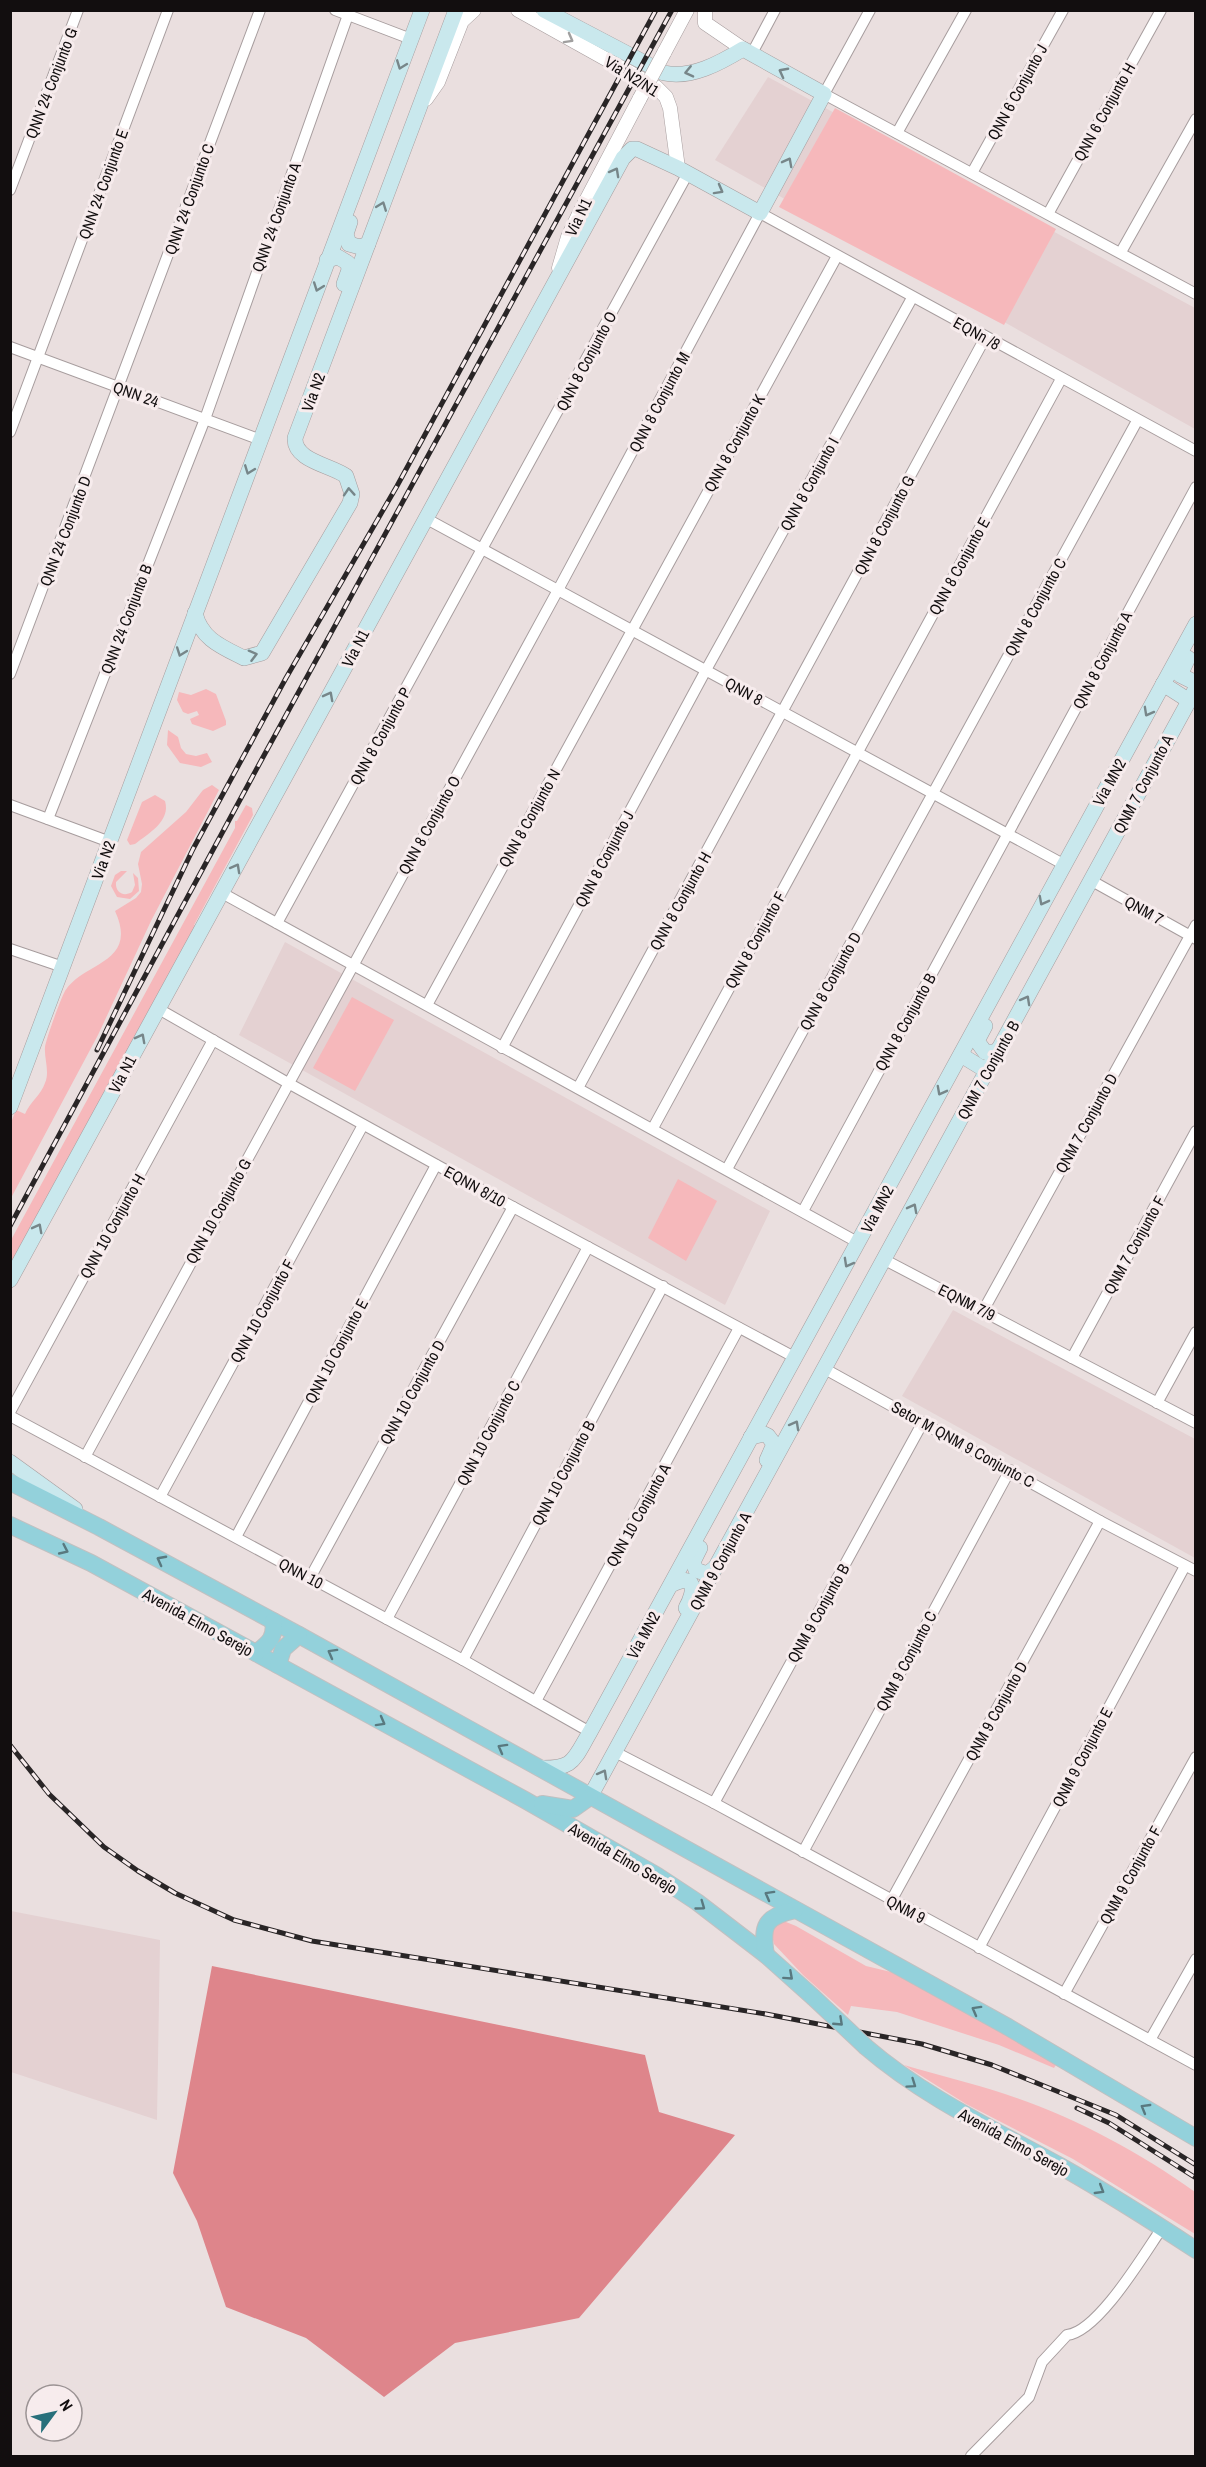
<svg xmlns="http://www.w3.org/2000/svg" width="1206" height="2467" font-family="'Archivo Narrow',sans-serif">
<rect width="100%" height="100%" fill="#eadfdf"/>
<!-- built -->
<g fill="#e4d1d2">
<path d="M768,77L1195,308V429L715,160Z"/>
<path d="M285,942L770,1211L725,1305L239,1035Z"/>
<path d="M953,1310L1195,1439V1558L902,1396Z"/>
<path d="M11,1911L160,1940L157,2120L11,2072Z"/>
</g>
<!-- green -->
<g fill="#f6b8bb">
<path d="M835,108L1056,229L1004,325L779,207Z"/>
<path d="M206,689L216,694L226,721V725L213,731L192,724L190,719L199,715L197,711L188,714L183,712L177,700L179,692L191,695Z"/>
<path d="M168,730L178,737L181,748L186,754L196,756L207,753L212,762L201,767L180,763L167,745Z"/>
<path d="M212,785L219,790L151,921L98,1035L11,1198L10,1125L16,1110L25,1114C30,1102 41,1095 45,1083C50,1071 44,1059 45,1047C46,1039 61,998 65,991C84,961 139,964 115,911L136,898L141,892L142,884L138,864L141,852L186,812L203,790Z"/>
<path d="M155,795L165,801C171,821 149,833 135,844L130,845L127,840L142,802Z"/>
<path d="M246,805L252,808L253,815L194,925L196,926L11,1268V1240L235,828V821H237Z"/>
<path d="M121,871H127L116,882C115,893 124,897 132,892L135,885L133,873L138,878L139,891L130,899L117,897L111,886L115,875Z"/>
<path d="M352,997L394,1020L355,1091L313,1068Z"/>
<path d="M678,1179L717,1201L686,1261L648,1238Z"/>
<path d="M779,1922H786L796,1926L866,1966L891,1972L1057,2063L1054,2068L999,2045L897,2012L851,2006L848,2015L803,1975L774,1944L771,1930Z"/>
<path d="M904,2065C938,2075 972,2083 1005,2094C1072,2116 1138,2151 1195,2192V2234L1073,2159L966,2104Z"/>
</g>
<!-- forest -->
<path fill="#de858b" d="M212,1966L645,2055L659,2112L735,2135L579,2318L455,2343L384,2397L306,2338L226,2307L197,2221L173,2173Z"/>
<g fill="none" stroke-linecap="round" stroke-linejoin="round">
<defs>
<g id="minor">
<path d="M335,10L411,39"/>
<path d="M870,10L824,94L1196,294"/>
<path d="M751,55L775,10"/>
<path d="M897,133L966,10"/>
<path d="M972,173L1063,10"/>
<path d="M10,190L78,10"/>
<path d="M1048,214L1161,10"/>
<path d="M1121,252L1196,119"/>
<path d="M10,347L261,440"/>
<path d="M10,432L168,10"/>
<path d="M425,518L1063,864"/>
<path d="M10,674L260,10"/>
<path d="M10,805L110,842"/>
<path d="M48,819L205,419L348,15"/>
<path d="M1092,881L1196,939"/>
<path d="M222,893L859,1243"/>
<path d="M277,923L688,173"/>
<path d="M10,949L63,967"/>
<path d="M427,1005L837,256"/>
<path d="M157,1008L288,1083L513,1207L796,1358"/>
<path d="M502,1048L706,670L912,298"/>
<path d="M578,1088L985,338"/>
<path d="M653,1128L1061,379"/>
<path d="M727,1169L1137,421"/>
<path d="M803,1211L1196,487"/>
<path d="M885,1260L1196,1423"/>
<path d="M983,1311L1196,925"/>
<path d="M1072,1358L1196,1131"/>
<path d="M825,1369L1100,1521L1196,1571"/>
<path d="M1157,1403L1196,1332"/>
<path d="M10,1412L213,1040"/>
<path d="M10,1416L463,1660L590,1732"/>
<path d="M85,1457L558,590L760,213L1196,451"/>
<path d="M160,1497L363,1125"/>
<path d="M236,1537L436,1165"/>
<path d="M310,1578L513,1207"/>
<path d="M387,1619L588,1247"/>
<path d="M463,1660L663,1286"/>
<path d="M536,1701L739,1328"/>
<path d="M615,1752L714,1803L1196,2065"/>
<path d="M714,1803L923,1422"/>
<path d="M803,1852L1010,1470"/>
<path d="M891,1901L1100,1521"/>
<path d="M979,1948L1185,1566"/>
<path d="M1064,1994L1196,1757"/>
<path d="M1150,2040L1196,1959"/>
<path d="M971,2456L1029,2397L1042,2362L1067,2335C1098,2332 1144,2254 1162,2228"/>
</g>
<g id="tertiary">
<path d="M518,10L656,87L666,97L670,108L678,168"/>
<path d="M705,10V23L743,49"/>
<path d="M664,53L687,10"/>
<path d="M426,99L438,82L462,21L474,10"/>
<path d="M559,268L568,237L579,214L640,98"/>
</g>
<g id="secondary">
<path d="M350,222L346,234L349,244L360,247L368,244"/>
<path d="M327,260L338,257L348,263L349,270L344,284"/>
<path d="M195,613C201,639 222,647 244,658L262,653L350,503L352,494L346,476C331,465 294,461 295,438L456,10"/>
<path d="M1188,658L1180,675L1196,683"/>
<path d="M1163,684L1188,700"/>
<path d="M985,1026L977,1041L985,1052H994L1000,1049"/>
<path d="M961,1055L987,1071"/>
<path d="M10,1107L422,10"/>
<path d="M10,1280L623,158L632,149H637L678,168L760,213L824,94L743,49C720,63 691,79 664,73L544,10"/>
<path d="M751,1437L764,1434L768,1436L774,1444L767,1460"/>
<path d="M10,1462L75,1509"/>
<path d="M700,1548L693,1562L696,1570L707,1574L716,1567"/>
<path d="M671,1585C696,1572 696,1590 686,1608"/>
<path d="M539,1768C574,1769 573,1761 590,1732L1196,624"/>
<path d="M590,1797L1196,688"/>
</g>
<g id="primary">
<path d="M10,1482L99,1527L299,1635L1008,2027L1196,2138"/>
<path d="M10,1525L91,1563L525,1800L656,1875L697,1902L766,1955L813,1997"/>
<path d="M256,1653C269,1643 276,1637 273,1621"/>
<path d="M278,1665L283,1649L299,1635"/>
<path d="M542,1804L573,1809L590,1797"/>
<path d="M766,1955C761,1925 765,1917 795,1910"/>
<path d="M866,2047C924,2097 993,2129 1060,2166C1106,2192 1152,2221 1196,2250"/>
</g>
</defs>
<!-- minor casing -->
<use href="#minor" stroke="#a79d9e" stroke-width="12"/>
<!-- tertiary casing -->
<use href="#tertiary" stroke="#a79d9e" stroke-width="15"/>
<!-- secondary casing -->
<use href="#secondary" stroke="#a79d9e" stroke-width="16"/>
<!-- primary casing -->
<use href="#primary" stroke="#c1c0c1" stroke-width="18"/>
<!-- minor -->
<use href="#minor" stroke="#fff" stroke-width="10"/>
<!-- tertiary -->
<use href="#tertiary" stroke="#fff" stroke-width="14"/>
<!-- secondary -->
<use href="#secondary" stroke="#c9e8ed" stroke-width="15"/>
<!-- primary -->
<use href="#primary" stroke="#93d1db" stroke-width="16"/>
<defs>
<g id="rail">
<path d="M97,1050L193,849L286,678L397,486L656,10"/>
<path d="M10,1226L262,759L672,10"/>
<path d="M10,1745L49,1794L104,1847L138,1871L175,1893L234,1920L312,1941L766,2014L922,2044L992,2065L1116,2115L1196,2165"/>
<path d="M1077,2108L1109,2123L1196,2178"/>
</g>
</defs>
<!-- rail casing -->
<use href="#rail" stroke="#292526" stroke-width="5"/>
<!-- rail -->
<use href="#rail" stroke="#f7eced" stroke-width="3" stroke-dasharray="9" stroke-linecap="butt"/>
<defs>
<path id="tertiary-bridge" d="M640,98L664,53"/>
<path id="primary-bridge" d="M813,1997L866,2047"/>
</defs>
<!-- tertiary-bridge casing -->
<use href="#tertiary-bridge" stroke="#a79d9e" stroke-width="15" stroke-linecap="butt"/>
<!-- primary-bridge casing -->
<use href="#primary-bridge" stroke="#c1c0c1" stroke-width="18" stroke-linecap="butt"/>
<!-- tertiary-bridge -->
<use href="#tertiary-bridge" stroke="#fff" stroke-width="14"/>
<!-- primary-bridge -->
<use href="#primary-bridge" stroke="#93d1db" stroke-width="16"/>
</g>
<!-- one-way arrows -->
<defs><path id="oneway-chevron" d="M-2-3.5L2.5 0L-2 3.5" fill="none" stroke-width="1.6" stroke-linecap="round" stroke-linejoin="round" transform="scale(1.5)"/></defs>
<use stroke="#a09f9f" href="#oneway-chevron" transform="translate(569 39) rotate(29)"/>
<g stroke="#778689">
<use href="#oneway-chevron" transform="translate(401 65) rotate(111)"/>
<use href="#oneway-chevron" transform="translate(689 72) rotate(167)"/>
<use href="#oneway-chevron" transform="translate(783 72) rotate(-152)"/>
<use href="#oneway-chevron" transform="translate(788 162) rotate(-62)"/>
<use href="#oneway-chevron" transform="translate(615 172) rotate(-61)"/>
<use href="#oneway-chevron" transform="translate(719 190) rotate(29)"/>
<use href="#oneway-chevron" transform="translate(382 206) rotate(-69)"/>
<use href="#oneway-chevron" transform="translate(318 287) rotate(110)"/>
<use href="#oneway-chevron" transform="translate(249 470) rotate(111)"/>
<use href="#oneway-chevron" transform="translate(349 492) rotate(-94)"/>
<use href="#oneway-chevron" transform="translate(181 652) rotate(110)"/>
<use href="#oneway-chevron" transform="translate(253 655) rotate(-15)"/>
<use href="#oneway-chevron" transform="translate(329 696) rotate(-62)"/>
<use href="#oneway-chevron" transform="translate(1148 712) rotate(119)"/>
<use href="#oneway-chevron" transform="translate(236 868) rotate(-61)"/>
<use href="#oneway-chevron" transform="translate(1043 901) rotate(118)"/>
<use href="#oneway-chevron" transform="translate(1026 1000) rotate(-61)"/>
<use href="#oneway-chevron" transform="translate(141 1038) rotate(-62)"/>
<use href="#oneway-chevron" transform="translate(941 1091) rotate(118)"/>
<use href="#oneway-chevron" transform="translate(913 1208) rotate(-62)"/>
<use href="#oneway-chevron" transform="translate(38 1228) rotate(-62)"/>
<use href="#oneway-chevron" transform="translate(848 1263) rotate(119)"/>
<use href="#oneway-chevron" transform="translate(795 1425) rotate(-61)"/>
<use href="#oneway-chevron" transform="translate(603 1774) rotate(-61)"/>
</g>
<g stroke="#59797f">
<use href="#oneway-chevron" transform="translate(64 1550) rotate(25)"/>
<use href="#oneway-chevron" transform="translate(161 1560) rotate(-152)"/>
<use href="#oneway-chevron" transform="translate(332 1653) rotate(-151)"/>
<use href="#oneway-chevron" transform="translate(381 1722) rotate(29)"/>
<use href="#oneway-chevron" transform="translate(502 1748) rotate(-151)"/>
<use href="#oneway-chevron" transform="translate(769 1895) rotate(-151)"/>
<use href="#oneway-chevron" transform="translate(701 1906) rotate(36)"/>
<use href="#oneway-chevron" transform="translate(789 1976) rotate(42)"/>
<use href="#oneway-chevron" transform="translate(976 2010) rotate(-151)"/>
<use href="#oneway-chevron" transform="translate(839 2022) rotate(43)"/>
<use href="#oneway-chevron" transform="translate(912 2084) rotate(35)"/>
<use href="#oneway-chevron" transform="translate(1145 2108) rotate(-150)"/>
<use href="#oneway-chevron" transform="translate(1100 2190) rotate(31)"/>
</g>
<g text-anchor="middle" stroke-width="6" stroke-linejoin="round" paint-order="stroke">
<!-- street labels -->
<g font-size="16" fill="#120e0f" stroke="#f7eced">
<text transform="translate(632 76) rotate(32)" y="6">Via N2/N1</text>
<text transform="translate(51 83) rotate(-69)" y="6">QNN 24 Conjunto G</text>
<text transform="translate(1017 92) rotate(-61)" y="6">QNN 6 Conjunto J</text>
<text transform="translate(1104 112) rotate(-61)" y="6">QNN 6 Conjunto H</text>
<text transform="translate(103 184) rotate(-70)" y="6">QNN 24 Conjunto E</text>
<text transform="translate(189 199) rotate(-70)" y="6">QNN 24 Conjunto C</text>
<text transform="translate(276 217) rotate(-70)" y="6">QNN 24 Conjunto A</text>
<text transform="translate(578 217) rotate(-64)" y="6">Via N1</text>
<text transform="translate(977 333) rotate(29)" y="6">EQNn /8</text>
<text transform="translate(586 361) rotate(-62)" y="6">QNN 8 Conjunto O</text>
<text transform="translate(313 392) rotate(-70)" y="6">Via N2</text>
<text transform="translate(136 394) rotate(20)" y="6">QNN 24</text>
<text transform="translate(659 402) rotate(-62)" y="6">QNN 8 Conjunto M</text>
<text transform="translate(734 443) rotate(-61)" y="6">QNN 8 Conjunto K</text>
<text transform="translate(809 484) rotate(-61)" y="6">QNN 8 Conjunto I</text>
<text transform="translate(884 525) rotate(-62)" y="6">QNN 8 Conjunto G</text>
<text transform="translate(65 531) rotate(-69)" y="6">QNN 24 Conjunto D</text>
<text transform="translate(959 566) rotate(-61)" y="6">QNN 8 Conjunto E</text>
<text transform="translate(1035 607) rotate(-61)" y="6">QNN 8 Conjunto C</text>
<text transform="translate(126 619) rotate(-69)" y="6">QNN 24 Conjunto B</text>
<text transform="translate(355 648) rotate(-62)" y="6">Via N1</text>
<text transform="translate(1102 660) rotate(-62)" y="6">QNN 8 Conjunto A</text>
<text transform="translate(744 691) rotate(29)" y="6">QNN 8</text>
<text transform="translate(380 736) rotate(-61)" y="6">QNN 8 Conjunto P</text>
<text transform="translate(1109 782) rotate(-61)" y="6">Via MN2</text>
<text transform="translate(1143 784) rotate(-62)" y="6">QNM 7 Conjunto A</text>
<text transform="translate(529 818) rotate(-61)" y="6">QNN 8 Conjunto N</text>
<text transform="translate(429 825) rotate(-61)" y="6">QNN 8 Conjunto O</text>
<text transform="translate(604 859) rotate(-62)" y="6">QNN 8 Conjunto J</text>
<text transform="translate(103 860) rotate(-70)" y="6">Via N2</text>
<text transform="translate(680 901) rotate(-61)" y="6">QNN 8 Conjunto H</text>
<text transform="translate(1144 910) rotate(29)" y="6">QNM 7</text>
<text transform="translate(755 940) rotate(-61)" y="6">QNN 8 Conjunto F</text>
<text transform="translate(830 981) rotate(-61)" y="6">QNN 8 Conjunto D</text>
<text transform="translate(905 1022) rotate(-61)" y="6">QNN 8 Conjunto B</text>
<text transform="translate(988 1070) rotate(-61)" y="6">QNM 7 Conjunto B</text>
<text transform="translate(122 1074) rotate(-62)" y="6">Via N1</text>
<text transform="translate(1086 1123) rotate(-61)" y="6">QNM 7 Conjunto D</text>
<text transform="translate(475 1186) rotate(29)" y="6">EQNN 8/10</text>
<text transform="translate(877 1209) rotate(-62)" y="6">Via MN2</text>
<text transform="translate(218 1211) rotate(-61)" y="6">QNN 10 Conjunto G</text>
<text transform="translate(112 1226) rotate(-61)" y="6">QNN 10 Conjunto H</text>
<text transform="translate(1134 1245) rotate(-61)" y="6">QNM 7 Conjunto F</text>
<text transform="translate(967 1302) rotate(27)" y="6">EQNM 7/9</text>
<text transform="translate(262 1311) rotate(-61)" y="6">QNN 10 Conjunto F</text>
<text transform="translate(336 1351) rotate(-62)" y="6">QNN 10 Conjunto E</text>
<text transform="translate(412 1392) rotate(-61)" y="6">QNN 10 Conjunto D</text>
<text transform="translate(488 1433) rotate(-62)" y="6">QNN 10 Conjunto C</text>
<text transform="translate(963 1444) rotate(29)" y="6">Setor M QNM 9 Conjunto C</text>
<text transform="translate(563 1473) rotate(-62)" y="6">QNN 10 Conjunto B</text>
<text transform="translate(638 1515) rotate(-61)" y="6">QNN 10 Conjunto A</text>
<text transform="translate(720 1561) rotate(-61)" y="6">QNM 9 Conjunto A</text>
<text transform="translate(301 1573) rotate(28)" y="6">QNN 10</text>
<text transform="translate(818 1613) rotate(-61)" y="6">QNM 9 Conjunto B</text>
<text transform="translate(198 1622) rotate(29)" y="6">Avenida Elmo Serejo</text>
<text transform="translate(643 1635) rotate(-61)" y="6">Via MN2</text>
<text transform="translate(906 1661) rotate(-62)" y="6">QNM 9 Conjunto C</text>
<text transform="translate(996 1711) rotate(-61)" y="6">QNM 9 Conjunto D</text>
<text transform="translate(1082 1757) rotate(-62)" y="6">QNM 9 Conjunto E</text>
<text transform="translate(623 1858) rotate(31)" y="6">Avenida Elmo Serejo</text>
<text transform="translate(1130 1875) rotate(-61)" y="6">QNM 9 Conjunto F</text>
<text transform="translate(906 1909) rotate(28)" y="6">QNM 9</text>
<text transform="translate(1014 2142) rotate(29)" y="6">Avenida Elmo Serejo</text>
</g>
</g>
<!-- border -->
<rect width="1206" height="2467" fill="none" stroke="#120e0f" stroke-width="24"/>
<!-- north arrow -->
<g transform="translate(54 2413) rotate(57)"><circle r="28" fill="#f7eced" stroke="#9b9394" stroke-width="1.5"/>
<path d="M0-4.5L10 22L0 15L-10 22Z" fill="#28707b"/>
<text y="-9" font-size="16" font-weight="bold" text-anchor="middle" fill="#120e0f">N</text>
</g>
</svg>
